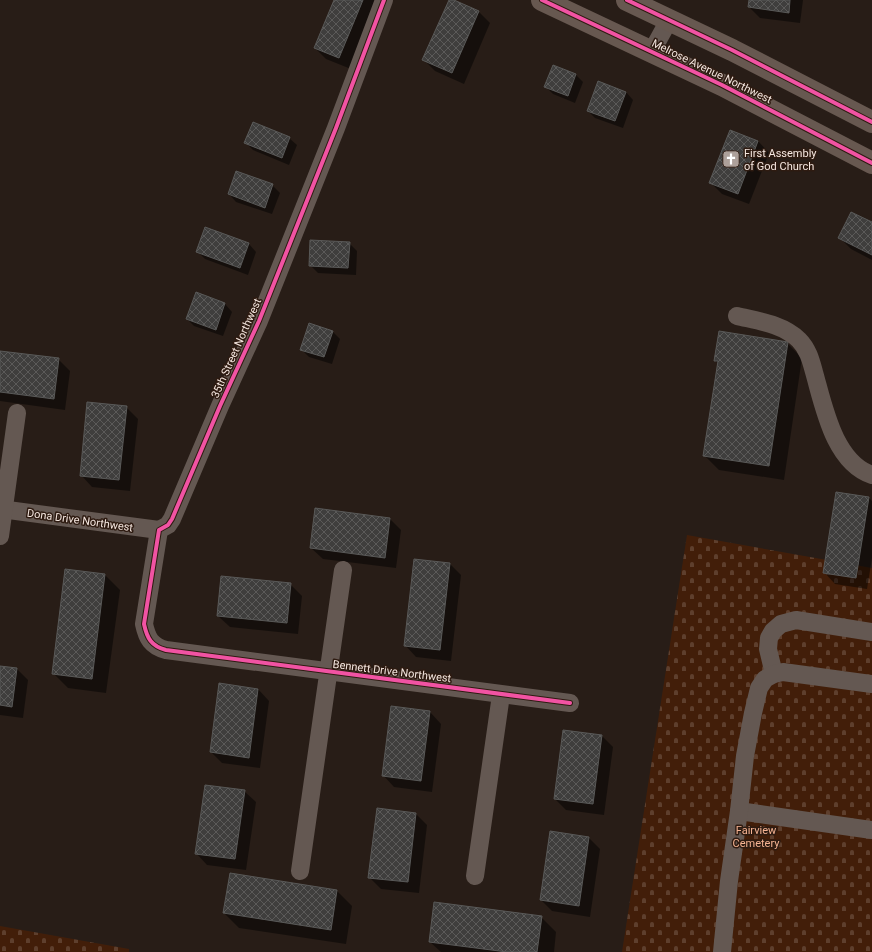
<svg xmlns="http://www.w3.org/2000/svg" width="872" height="952" font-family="Roboto,sans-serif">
<defs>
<pattern id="cemetery-stones" width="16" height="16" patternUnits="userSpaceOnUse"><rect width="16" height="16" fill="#421e09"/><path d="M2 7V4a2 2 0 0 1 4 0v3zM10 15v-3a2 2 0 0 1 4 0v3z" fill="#5e3f2d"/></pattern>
<pattern id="building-cross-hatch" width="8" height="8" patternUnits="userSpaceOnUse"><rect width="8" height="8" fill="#3f3e3d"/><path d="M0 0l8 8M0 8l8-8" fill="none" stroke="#5b5a59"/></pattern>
</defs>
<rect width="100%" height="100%" fill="#281d17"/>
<!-- cemetery -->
<g fill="url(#cemetery-stones)">
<path d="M687,535L872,568V952H622Z"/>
<path d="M0,926L129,949V952H0Z"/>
</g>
<!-- shadow -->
<g fill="#0007">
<path d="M335,0H379L351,69L326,59L315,48Z"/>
<path d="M450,0L478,11L490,23L464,84L435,71L424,60Z"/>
<path d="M750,0H803L800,23L760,18L749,7Z"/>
<path d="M554,66L576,75L583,82L575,103L553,94L546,87Z"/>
<path d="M626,92L633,100L623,128L595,118L588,111Z"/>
<path d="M730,131L758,141L769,153L749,204L722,194L711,183Z"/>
<path d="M289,138L297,145L289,165L253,150L246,143Z"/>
<path d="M272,185L280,193L272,214L236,202L229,194Z"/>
<path d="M872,223V260L851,249L840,238Z"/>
<path d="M206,228L249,244L256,252L248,275L205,259L198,252Z"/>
<path d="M349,243L357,251L356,275L318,273L310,265Z"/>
<path d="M196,294L225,304L232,312L223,336L194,326L187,319Z"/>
<path d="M332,331L340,339L332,364L309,357L301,349Z"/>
<path d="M787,343L802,358L784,480L719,470L704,455L718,364L715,360Z"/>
<path d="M0,352L58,359L70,371L65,410L0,401Z"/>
<path d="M126,407L138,419L130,491L92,487L81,475Z"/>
<path d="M837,493L869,498L872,501V558L867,589L835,584L824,572Z"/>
<path d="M390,519L401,530L396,568L323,559L311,548Z"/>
<path d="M415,560L450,564L461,575L451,661L416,657L405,645Z"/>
<path d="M105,575L120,590L106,693L68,688L53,673Z"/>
<path d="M290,584L302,596L298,634L230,627L218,616Z"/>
<path d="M0,667L17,669L28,680L23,718L0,715Z"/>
<path d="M220,684L258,689L269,701L260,768L222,763L211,752Z"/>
<path d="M392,707L430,712L441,724L432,792L394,787L383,775Z"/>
<path d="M602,736L613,747L604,815L566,810L555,799Z"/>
<path d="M244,791L256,802L246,870L207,865L196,853Z"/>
<path d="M416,814L427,825L419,893L381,889L369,877Z"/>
<path d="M589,838L600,849L590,917L552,911L541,900Z"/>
<path d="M337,891L352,906L346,944L239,928L224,913Z"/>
<path d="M541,917L556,932L554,952H441L430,942Z"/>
</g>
<!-- building -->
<g fill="url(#building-cross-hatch)" stroke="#595958">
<path d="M334,0H363L339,58L314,48Z"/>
<path d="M449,0H454L479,11L452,73L422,60Z"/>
<path d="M749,0H790L789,13L748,7Z"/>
<path d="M553,65L576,74L568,96L544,87Z"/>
<path d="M598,81L626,92L615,121L587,111Z"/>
<path d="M253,122L290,137L282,158L244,143Z"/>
<path d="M730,130L758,141L738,194L709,183Z"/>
<path d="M236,171L273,184L265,208L228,194Z"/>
<path d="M851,212L872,222V255L838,238Z"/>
<path d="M205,227L249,243L240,268L196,252Z"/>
<path d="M310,240L350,242L348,268L309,266Z"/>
<path d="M196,292L225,303L216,330L186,319Z"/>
<path d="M309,323L333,331L324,357L300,350Z"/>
<path d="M719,331L788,342L769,466L703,456L718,361H714Z"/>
<path d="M0,351L59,358L54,399L0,392Z"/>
<path d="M87,402L127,406L119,480L80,476Z"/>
<path d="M836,492L869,497L856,578L823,573Z"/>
<path d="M315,508L390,518L385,558L310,548Z"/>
<path d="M414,559L450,563L440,650L404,646Z"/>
<path d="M65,569L105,574L92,679L52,674Z"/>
<path d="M221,576L291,583L287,623L217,616Z"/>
<path d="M0,666L17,668L12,707L0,705Z"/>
<path d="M219,683L258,689L249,758L210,752Z"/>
<path d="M391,706L430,711L421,781L382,776Z"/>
<path d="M563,730L602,735L593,804L554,799Z"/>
<path d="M205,785L245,790L235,859L195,854Z"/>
<path d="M377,808L416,813L408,882L368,878Z"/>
<path d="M550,831L589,837L579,906L540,900Z"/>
<path d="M230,873L337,890L331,930L223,913Z"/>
<path d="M434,902L542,916L537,952H507L429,942Z"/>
</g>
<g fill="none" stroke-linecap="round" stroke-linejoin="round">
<!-- minor -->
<g stroke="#645852" stroke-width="18">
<path d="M384,0L336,128L259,321L220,406L172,519L168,525L159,530L144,624C147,638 151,646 166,650L570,703"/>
<path d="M652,51L669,20"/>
<path d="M737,316C758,321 783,324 799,340C808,349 811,361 814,372C824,407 834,462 872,475"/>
<path d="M0,509L159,530"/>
<path d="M0,536L17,413"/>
<path d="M774,674L768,649L769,638L773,631L781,624L796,620L872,632"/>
<path d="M739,811L872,830"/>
<path d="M300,871L343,570"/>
<path d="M475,876L501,695"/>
<path d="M722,952L729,881L739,811L745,756L753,713L759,688L765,679L774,674L783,672L872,684"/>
</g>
<!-- major -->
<g stroke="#675850" stroke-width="22">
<path d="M542,0L722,85L872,163"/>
<path d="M627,0L732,50L872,122"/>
</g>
<defs>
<g id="cycleway">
<path d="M384,0L336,128L259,321L220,406L172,519L168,525L159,530L144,624C147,638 151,646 166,650L570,703"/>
<path d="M542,0L722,85L872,163"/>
<path d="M627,0L732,50L872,122"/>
</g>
</defs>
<!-- cycleway casing -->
<use href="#cycleway" stroke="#2e1b11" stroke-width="6"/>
<!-- cycleway -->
<use href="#cycleway" stroke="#f153a3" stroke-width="4"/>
</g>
<!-- icons -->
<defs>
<symbol id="church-square" viewBox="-11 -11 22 22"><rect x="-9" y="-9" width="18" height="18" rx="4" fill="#ada09a" stroke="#2e1b11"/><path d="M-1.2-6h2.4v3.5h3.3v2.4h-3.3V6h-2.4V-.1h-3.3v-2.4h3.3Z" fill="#fff"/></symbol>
</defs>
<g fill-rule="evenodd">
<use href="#church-square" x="721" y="149" width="20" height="20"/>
</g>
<g text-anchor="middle" stroke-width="3" stroke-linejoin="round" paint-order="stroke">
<!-- street labels -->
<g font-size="11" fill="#f5e7e0" stroke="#2e1b11">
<text transform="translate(712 71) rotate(26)" y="4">Melrose Avenue Northwest</text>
<text transform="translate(236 348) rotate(-66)" y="4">35th Street Northwest</text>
<text transform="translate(80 520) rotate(8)" y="4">Dona Drive Northwest</text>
<text transform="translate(392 671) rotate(7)" y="4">Bennett Drive Northwest</text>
</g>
<!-- poi labels -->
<g font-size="11" fill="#f5e7e0" stroke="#2e1b11" text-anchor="start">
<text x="744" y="157">First Assembly<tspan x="744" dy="13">of God Church</tspan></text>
</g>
<!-- park labels -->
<g font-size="11" fill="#f5b392" stroke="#2e1b11">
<text x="756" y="834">Fairview<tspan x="756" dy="13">Cemetery</tspan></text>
</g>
</g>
</svg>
